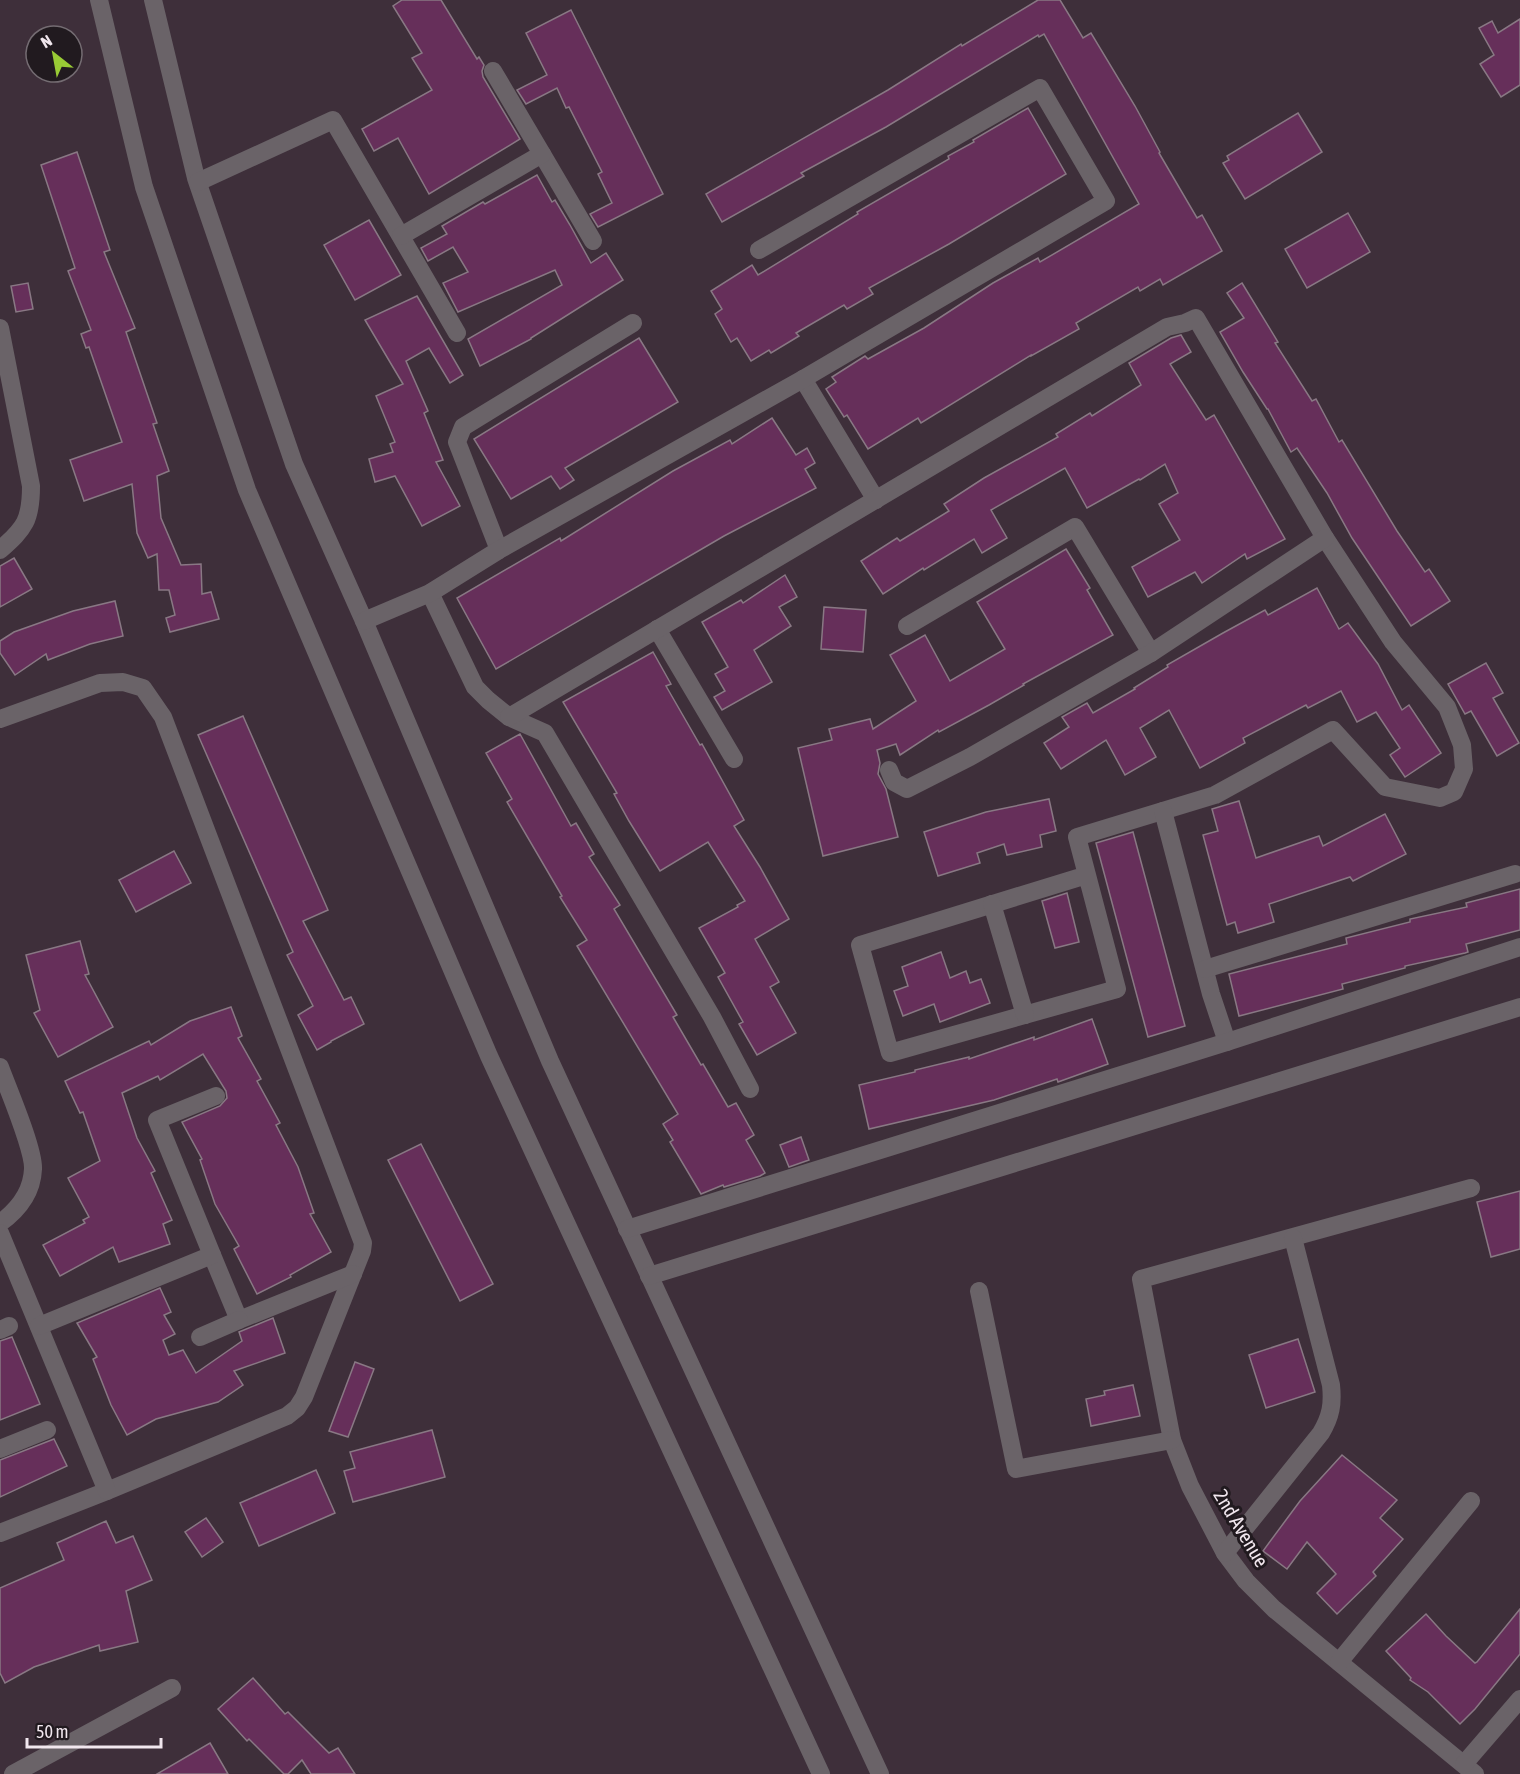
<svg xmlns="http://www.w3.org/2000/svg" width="1520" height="1774" font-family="'Asap Condensed',sans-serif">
<rect width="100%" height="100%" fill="#3e2f3a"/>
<!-- building -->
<g fill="#662f5a" stroke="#897884" stroke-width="1.5">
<path d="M402,0H441L477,59L479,57L484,65L482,71L483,77L520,139L429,194L398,138L374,151L362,129L432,90L412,58L422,53L393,6Z"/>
<path d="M1038,0H1060L1083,38L1091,33L1135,106L1160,152L1159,153L1197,218L1202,215L1222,251L1163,285L1160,279L1140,291L1138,287L1076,323L1079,329L1031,356V355L921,423L918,418L868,449L847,415L844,417L826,389L836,382L832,377L865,356L868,359L924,328L993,283L1038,258L1040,262L1139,204L1044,34L1039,37L1038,35L886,127L801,173L804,176L722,222L706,194L888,90L961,44L962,46Z"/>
<path d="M571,10L663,194L598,227L590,214L612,203L598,174L602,172L569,107L566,108L557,88L526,104L517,90L547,75L526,33Z"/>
<path d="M1520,19V85L1501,97L1480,64L1494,55L1479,28L1492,21L1498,33Z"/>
<path d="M1028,108L1066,174L949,244L869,288L873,294L847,309L844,305L796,333L799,336L771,353L769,350L751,361L737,338L731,342L715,314L722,309L711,291L752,265L758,275L858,214L857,212L949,159L948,156L974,142L973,140Z"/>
<path d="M1298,113L1322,152L1245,199L1223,163L1229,160L1227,156Z"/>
<path d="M77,152L110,250L104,252L135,328L126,332L157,423L153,424L169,471L157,476L161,518L181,565L201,564L202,594L211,592L219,619L170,632L166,618L175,615L169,590H159L157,554L148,558L137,533L132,484L84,501L70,460L122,442L89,347L86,348L81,334L91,330L68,271L75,268L41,165Z"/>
<path d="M537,175L552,202L555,200L570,225L591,263L606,253L623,280L531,338V339L480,366L468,339L562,285L555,270L458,312L443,283L468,272L453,247L428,261L421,248L447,234L442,226L483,202L485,204Z"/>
<path d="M1348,213L1370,252L1307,288L1285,249Z"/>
<path d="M369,220L401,275L355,300L324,245Z"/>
<path d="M28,283L33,309L16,312L11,286Z"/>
<path d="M1242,283L1278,342L1275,343L1312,401L1316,399L1339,442L1342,440L1397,531L1425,572L1429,569L1450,601L1411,626L1352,538L1327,493L1297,448L1291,452L1268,409H1267L1243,372L1220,332L1244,318L1227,293Z"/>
<path d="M417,296L463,375L450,383L429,348L406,361L428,411L424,413L443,460L436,462L460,506L422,526L395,476L375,482L369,459L393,452L390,444L395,442L376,396L403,384L365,320Z"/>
<path d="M1181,335L1191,352L1170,364L1206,420L1214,415L1285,539L1247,559L1245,554L1202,583L1195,572L1148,597L1132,567L1180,540L1159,504L1178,493L1165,464L1140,480L1139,479L1087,508L1065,468L991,510L1007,538L982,553L974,539L924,570L923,568L883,594L861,561L897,538L900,541L949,511L944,504L984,478L1058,437L1056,434L1090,413L1092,416L1141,385L1129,363L1171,338Z"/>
<path d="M639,338L678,402L565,468L574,480L560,489L551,476L511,499L474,439Z"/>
<path d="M772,418L796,455L807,448L815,463L805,469L816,488L724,536L496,669L457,598L560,538L561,541L673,471L730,440L732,444Z"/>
<path d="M1066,549L1090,588L1087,590L1113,635L1023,684L1024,685L989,705L939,732L938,730L900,755L896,744L877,750L880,763L878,774L886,789L898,837L823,856L798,748L832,740L829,729L870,719L873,729L916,701L890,655L925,635L950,681L1005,649L977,602Z"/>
<path d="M14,558L32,589L0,607V566Z"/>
<path d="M785,575L797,597L779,607L791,626L754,650L772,682L722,710L714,697L725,691L715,674L728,667L702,622L741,600L743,603Z"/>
<path d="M1317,588L1339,629L1348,623L1378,664L1402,710L1409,705L1441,753L1405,777L1390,755L1400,748L1376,712L1357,722L1341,691L1308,708L1306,705L1243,738L1245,743L1200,768L1169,710L1140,728L1156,757L1125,775L1106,740L1061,769L1044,743L1069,727L1062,717L1087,703L1093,713L1135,689L1134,688L1168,667L1167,665L1223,633L1265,610L1268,615Z"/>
<path d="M115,601L123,636L90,644L48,660L46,654L15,675L0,653V641L14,632L73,611Z"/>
<path d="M824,607L866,610L863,652L821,649Z"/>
<path d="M653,652L671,684L666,686L700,745L702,744L744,820L734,826L760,867L789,919L755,939L779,982L770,987L796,1033L757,1055L739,1024L743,1022L718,977L725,973L699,928L738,907L737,905L745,901L708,842L660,871L629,821L614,794L617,793L563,702Z"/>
<path d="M1486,663L1503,693L1493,698L1519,743L1497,756L1471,711L1465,714L1448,684Z"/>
<path d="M243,716L328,910L303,921L344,1000L351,997L364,1024L331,1041V1042L317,1050L298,1015L313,1006L287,955L293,952L198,735Z"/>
<path d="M520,734L571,826L576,823L594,854L589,857L620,905L614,909L677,1015L673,1017L701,1065L703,1064L728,1107L736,1103L754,1135L746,1140L765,1173L760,1176L724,1187L723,1185L701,1194L670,1142L673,1140L663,1124L678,1114L577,946L587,940L560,897L562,896L507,802L512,799L486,753Z"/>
<path d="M1049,799L1056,831L1040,835L1042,847L1007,855L1004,844L977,853L980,863L938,876L924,832L986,812Z"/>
<path d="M1239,801L1256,858L1319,836L1323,846L1385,814L1406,854L1353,881L1350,877L1269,904L1274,922L1238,933L1235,922L1227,925L1203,835L1218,831L1212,809Z"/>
<path d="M1133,832L1185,1026L1148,1037L1096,843Z"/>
<path d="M174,851L191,883L136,912L119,880Z"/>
<path d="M1520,889V930L1466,944L1468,952L1465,953L1405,966V968L1342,984L1343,989L1239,1016L1229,974L1347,944L1346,938L1410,922V919L1467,907L1466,903Z"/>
<path d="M1067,893L1079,942L1055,948L1042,901Z"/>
<path d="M80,941L89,974L85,975L113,1027L58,1057L34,1013L40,1010L26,955Z"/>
<path d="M941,952L950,978L966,971L970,983L981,979L990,1003L940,1022L934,1004L903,1016L894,991L908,986L902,967Z"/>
<path d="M231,1007L242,1036L238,1038L261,1079L257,1081L280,1123L276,1125L298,1167L314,1213L310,1214L331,1252L290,1275L291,1277L257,1294L234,1249L239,1246L215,1204L200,1160L202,1159L182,1122L220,1106L227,1098L226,1091L203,1054L160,1080L158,1076L122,1093L137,1138L155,1171L151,1173L172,1220L163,1224L170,1244L119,1262L113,1247L60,1276L43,1245L85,1223L83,1220L89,1217L68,1178L100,1161L83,1112L80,1113L65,1081L149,1041L151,1045L190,1021Z"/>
<path d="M1092,1019L1108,1064L1058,1082L1057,1079L994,1100L869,1129L859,1085L915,1072V1070L969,1057V1059L1034,1037V1040Z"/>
<path d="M801,1137L809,1160L789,1167L780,1145Z"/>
<path d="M421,1144L493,1284L460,1301L388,1160Z"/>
<path d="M1520,1191V1249L1491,1257L1477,1202Z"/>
<path d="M160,1288L171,1312L164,1315L175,1334L163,1340L169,1355L183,1350L196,1373L242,1341L239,1332L273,1318L285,1353L234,1371L243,1385L218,1402L156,1419L127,1435L111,1405L93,1359L97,1357L77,1323Z"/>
<path d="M12,1337L40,1404L0,1420V1341Z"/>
<path d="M1298,1339L1315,1392L1266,1408L1249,1355Z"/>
<path d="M355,1362L374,1369L348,1437L329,1431Z"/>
<path d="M1133,1385L1140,1416L1091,1426L1086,1399L1105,1395L1104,1391Z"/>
<path d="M432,1430L445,1477L353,1502L344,1471L355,1468L350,1452Z"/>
<path d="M54,1439L67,1466L0,1497V1460Z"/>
<path d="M1342,1455L1397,1500L1380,1518L1403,1539L1373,1572L1376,1576L1337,1614L1317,1593L1336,1574L1307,1542L1287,1569L1263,1551L1300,1501Z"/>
<path d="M316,1470L335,1513L259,1546L240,1503Z"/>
<path d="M206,1518L223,1542L202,1557L185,1532Z"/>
<path d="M106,1521L116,1543L133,1536L152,1580L126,1591L138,1642L100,1651L99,1645L34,1667L5,1683L0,1673V1588L64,1560L57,1543Z"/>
<path d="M1520,1609V1654L1475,1709L1460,1724L1428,1692L1410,1680L1411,1678L1386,1651L1426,1614L1446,1636L1475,1663L1477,1662Z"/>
<path d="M253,1678L285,1714L288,1712L329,1753L338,1748L355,1774H311L302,1760L288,1774H284L249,1739L247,1741L218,1709Z"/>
<path d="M210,1743L228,1774H157Z"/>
</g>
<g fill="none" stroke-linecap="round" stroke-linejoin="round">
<!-- minor -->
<g stroke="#6a6368" stroke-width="18">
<path d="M99,0L144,187L247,490L489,1056L821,1774"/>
<path d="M153,0L196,178L294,464L364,621L550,1061L880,1774"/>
<path d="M542,154L593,241"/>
<path d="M198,182L333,120L457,333"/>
<path d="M401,236L542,154L493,71"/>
<path d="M0,328L31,486C31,520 25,528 0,550"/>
<path d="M803,379L876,500"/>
<path d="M499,550L457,442L463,427L633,323"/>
<path d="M430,593L475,687L488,700L509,717L545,733L712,1017L750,1089"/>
<path d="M364,621L430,593L499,550L803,379L1106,201L1040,88L759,250"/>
<path d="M907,626L1075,527L1151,653"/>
<path d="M657,629L734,759"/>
<path d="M509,717L1167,327L1185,323L1196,318L1325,538L1393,642L1447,707L1462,745L1464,769L1454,792L1440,798L1385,787L1333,730L1215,795L1077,837L1117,989L890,1053L860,945L1087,875"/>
<path d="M0,719L100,683L123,682L143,688L163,717L363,1243L362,1251L304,1397L297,1408L287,1416L107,1491L0,1533"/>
<path d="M889,770L894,782L907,789L970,757L1151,653L1325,538"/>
<path d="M1163,811L1211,994L1227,1042"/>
<path d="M992,904L1025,1015"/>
<path d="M1205,969L1515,874"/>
<path d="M0,1067C8,1089 34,1149 33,1169C32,1193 18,1210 0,1223"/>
<path d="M1471,1188L1141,1279L1172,1440L1190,1486L1225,1553L1246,1581L1274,1609L1475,1774"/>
<path d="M627,1229L1227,1042L1520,947"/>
<path d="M0,1233L107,1491"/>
<path d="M212,1255L239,1320L353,1274"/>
<path d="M649,1276L1520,1007"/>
<path d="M979,1291L1016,1469L1172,1440"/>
<path d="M39,1326L212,1255L157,1120L216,1096"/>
<path d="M0,1330L9,1326"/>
<path d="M200,1337L239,1320"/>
<path d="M0,1449L47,1430"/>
<path d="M1225,1553L1321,1433C1331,1416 1333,1404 1331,1385L1293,1238"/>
<path d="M1339,1662L1471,1501"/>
<path d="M1464,1764L1520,1699"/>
<path d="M13,1774L172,1688"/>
</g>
</g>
<g text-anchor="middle" stroke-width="6" stroke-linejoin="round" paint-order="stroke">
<!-- street labels -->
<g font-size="20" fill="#f1e7ee" stroke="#211a1f">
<text transform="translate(1241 1528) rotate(59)" y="7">2nd Avenue</text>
</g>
</g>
<!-- north arrow -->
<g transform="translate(54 54) rotate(329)"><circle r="28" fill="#211a1f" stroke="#746c72" stroke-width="1.5"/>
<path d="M0-4.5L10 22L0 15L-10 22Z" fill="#99cb35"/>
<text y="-9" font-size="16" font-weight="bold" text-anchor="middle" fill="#f1e7ee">N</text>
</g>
<!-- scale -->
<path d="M27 1738v9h134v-9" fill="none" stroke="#f1e7ee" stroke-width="3"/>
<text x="36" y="1738" font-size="18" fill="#f1e7ee" stroke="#211a1f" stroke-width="4.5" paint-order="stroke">50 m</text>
</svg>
